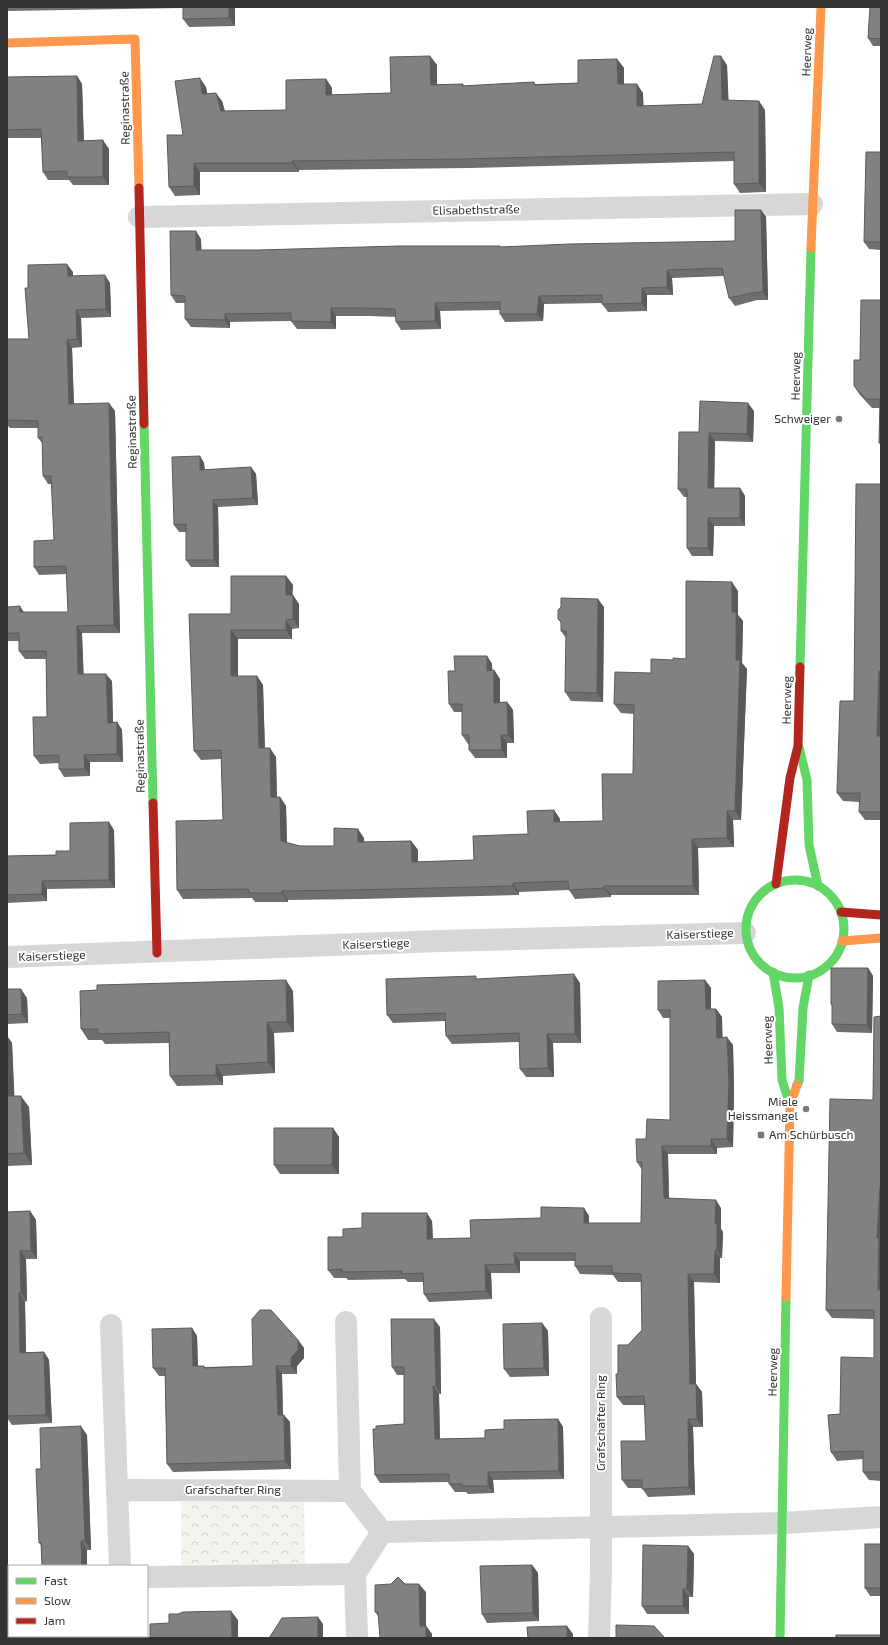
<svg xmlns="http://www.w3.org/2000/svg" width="888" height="1645" font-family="'Exo 2',sans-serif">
<defs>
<pattern id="forest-crowns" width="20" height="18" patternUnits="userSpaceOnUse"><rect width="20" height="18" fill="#f1f5ed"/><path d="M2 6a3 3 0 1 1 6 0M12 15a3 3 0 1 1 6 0" fill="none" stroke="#cfd2cc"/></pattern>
</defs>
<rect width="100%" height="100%" fill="#fff"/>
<!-- forest -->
<path fill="url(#forest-crowns)" d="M304,1501L305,1564L181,1565V1502Z"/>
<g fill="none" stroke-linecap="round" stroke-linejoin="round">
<!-- street -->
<g stroke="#d7d7d7" stroke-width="22">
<path d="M139,217L812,204"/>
<path d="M7,957L440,941L745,933"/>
<path d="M346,1322L350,1491"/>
<path d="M111,1325L117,1490"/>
<path d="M382,1532L783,1523L881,1517"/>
<path d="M120,1566L117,1490L350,1491L382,1532"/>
<path d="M355,1574L357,1638"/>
<path d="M147,1577L355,1574L382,1532"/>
<path d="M122,1636V1638"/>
<path d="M599,1638L601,1571V1318"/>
</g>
<!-- fast -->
<g stroke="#63d668" stroke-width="9">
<path d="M144,424L153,803"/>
<path d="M800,667L811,248"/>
<path d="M799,747L807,780L809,845L818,886"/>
<circle cx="795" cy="929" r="49"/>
<path d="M773,972L779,1008L782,1080L790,1105"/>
<path d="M797,1085L799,1081L803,1008L809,975"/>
<path d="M780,1638L786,1297"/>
</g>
<!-- slow -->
<g stroke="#ff974d" stroke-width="9">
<path d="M7,43L135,39L139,188"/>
<path d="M811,248L821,7"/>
<path d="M842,941L881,938"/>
<path d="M786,1297L790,1105L797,1085"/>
</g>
<!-- jam -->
<g stroke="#b3261e" stroke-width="9">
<path d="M139,188L144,424"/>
<path d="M153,803L157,953"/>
<path d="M776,884L790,778L798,746L800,667"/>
<path d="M841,912L881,915"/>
</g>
</g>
<!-- wall -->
<g fill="#6f6f6f">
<path d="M7,7H235V26L189,27L183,19V8L7,11Z"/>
<path d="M881,7V46H873L868,38Z"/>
<path d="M430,56L437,65V84H463L464,86L534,82L535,84L578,83L617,59L624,68V84L643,93V106L702,104L727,65L728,101L765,110L766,192L740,193L734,184V161L470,168L299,170V172H200V195L175,196L169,187L183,135L206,87L207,94L222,101L225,111L286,110L326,79L332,88V95L391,93Z"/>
<path d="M77,76L82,84L84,141L109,149V185H73L69,180H48L43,172L42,138H7V77Z"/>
<path d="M881,152V250L869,249L864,242Z"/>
<path d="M761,210L766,217L768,300H757L735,306L729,298L724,276L672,278L673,295H647V311L608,312L602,304V303L544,304L543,321L505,322L500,314V310L440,311L441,329L401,330L396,322V317L369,316H336V329H297L291,321L230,322V328L191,327L185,319V303H176L171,295L201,239V250H258L500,246L501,247L735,241Z"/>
<path d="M73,272V276L110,283L111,317L81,318L82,347L72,348L74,404L115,411L120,633H82L83,674L112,681L113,722H117L122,730L123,762H90V776L64,777L59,769V763L40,764L34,756L47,717L46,659H25L19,651V641H7V607L24,612H68L67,574L39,575L34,567L54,540L52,484H48L43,476V444L38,438V428H10L7,425V339H29L28,288Z"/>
<path d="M881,300V445L879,443L880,408H872L860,395L854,386L860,360Z"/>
<path d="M754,411L753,442L715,441L714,488H740L745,496V526H714L713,556H692L687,548V497H684L678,489L699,432Z"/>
<path d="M200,456L204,463L205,470L251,467L256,474L258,505L218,507L219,567H191L186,560V532H179L174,525Z"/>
<path d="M881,484V820H865L859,812L860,802L843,801L837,793L854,701Z"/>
<path d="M286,576L293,585L292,595L299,604V628L292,629V639H238V676H257L263,685L265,748L276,757L277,797H280L286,806L287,843L300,846H334L364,838V842L411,841L418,850V862L474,860L528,834L554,810L560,819V822L603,821L633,774L634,714L621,713L614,704L651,673L673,660L686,659L738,591V615L743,621L742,663L747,669L741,820H733L734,847L698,848L699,895H611V897L575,899L569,890L519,892V895L360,899L288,900V902H255L252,898L183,899L177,890L223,820L221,759L201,760L194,751L231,614Z"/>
<path d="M604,607L603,702L571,701L565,692L566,638L561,631V623L558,619Z"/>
<path d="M487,656L492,664V670H494L500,679V703L507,702L513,710L514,743H507V758H475L469,750V744H468L462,735V712H454L449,704L455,671Z"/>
<path d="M114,830L115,888L47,889V901L7,903V856L56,855L70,851Z"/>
<path d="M868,968L873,976L872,1033L837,1032L832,1024V1006L831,1004Z"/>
<path d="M478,979L580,983L581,1043H553L554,1077H526L520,1069V1042L452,1044L446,1036L445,1021L393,1023L387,1015Z"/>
<path d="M705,980L711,988V1009H716L722,1017V1038L733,1045L734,1091L733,1147L717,1148V1154H668L669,1198L721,1208V1229L723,1232L722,1258H720V1283L694,1282L696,1384L702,1392L703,1427H693L695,1495L648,1497L642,1488H628L622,1480L646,1441L645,1405H623L617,1397L618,1374L628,1345L642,1330L641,1282H618L613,1275L580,1274L575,1266V1261H520V1273H491L492,1299L429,1302L424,1294V1282H408L405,1279L348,1280L346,1278H334L328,1270L343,1237L362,1228L432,1221L433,1239L471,1238L541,1218L584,1208L589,1216V1223H641L642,1170L637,1162L646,1139L670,1120V1018H663L658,1010Z"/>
<path d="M7,989L27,998L28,1023L7,1024Z"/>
<path d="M293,991L294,1032L274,1033L275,1073L223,1076V1085L177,1086L170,1076L169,1043L105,1044L102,1040H88L81,1029Z"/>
<path d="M881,1016V1481L869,1480L863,1472V1459L837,1461L831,1452L840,1414L874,1358V1319L832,1318L826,1310L873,1100Z"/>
<path d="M7,1036L12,1043L14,1096L29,1107L32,1165L7,1166Z"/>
<path d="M333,1128L339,1137V1174H280L274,1165Z"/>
<path d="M30,1211L36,1220L37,1259H26L27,1301L25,1302L26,1352H44L49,1360L52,1423L12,1425L7,1418V1212Z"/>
<path d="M542,1323L548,1331L549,1376L510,1377L504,1369Z"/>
<path d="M440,1327L441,1394H439L440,1439L485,1438L504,1429L558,1419L563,1427L564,1479L493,1480L494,1493L468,1494L466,1492H455L449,1484V1482L380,1483L375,1475L376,1429L404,1424V1375H397L392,1367Z"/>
<path d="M192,1328L197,1336L198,1366L205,1367L253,1366L298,1340L304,1348V1358L297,1366V1374H282L283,1415L290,1422L291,1469L173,1472L167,1464L165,1376H159L153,1368Z"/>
<path d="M87,1435L91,1550H87V1566H42L41,1545L39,1543Z"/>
<path d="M881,1544V1596H870L865,1588Z"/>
<path d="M688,1546L694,1554L693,1597H689V1614H647L642,1606Z"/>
<path d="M532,1565L538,1573L539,1621L487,1623L482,1614Z"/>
<path d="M405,1584L426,1592V1626L432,1634L379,1617L375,1612Z"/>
</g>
<!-- shaded-wall -->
<g fill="#5a5a5a">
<path d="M229,7H235V26L229,18Z"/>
<path d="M430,56L437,65V94L431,85Z"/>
<path d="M721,56L727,65L729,109L722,100Z"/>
<path d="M617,59L624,68V93L618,84Z"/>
<path d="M77,76L82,84L84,150L78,141Z"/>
<path d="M200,78L206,87L209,103L202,94Z"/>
<path d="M326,79L332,88V104L326,95Z"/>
<path d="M637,84L643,93L644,115L637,106Z"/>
<path d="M216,93L222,101L227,120L221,111Z"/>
<path d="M759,101L765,110L766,192L759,183Z"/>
<path d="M103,140L109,149V185L103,177Z"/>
<path d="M292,161L299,170V172L292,163Z"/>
<path d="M194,163L200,172V195L194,186Z"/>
<path d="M761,210L766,217L768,300L763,292Z"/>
<path d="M196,231L201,239L202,258L196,250Z"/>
<path d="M67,264L73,272V284L68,276Z"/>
<path d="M667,270L672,278L673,295L667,287Z"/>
<path d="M105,275L110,283L111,317L106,309Z"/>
<path d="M642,288L647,295V311L642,303Z"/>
<path d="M539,296L544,304L543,321L537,314Z"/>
<path d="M435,303L440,311L441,329L435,321Z"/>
<path d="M331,308L336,316V329L331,322Z"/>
<path d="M76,310L81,318L82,347L77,339Z"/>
<path d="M225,314L230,322V328L225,320Z"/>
<path d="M67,340L72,348L74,412L69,404Z"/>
<path d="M109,403L115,411L120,633L114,625Z"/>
<path d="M748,403L754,411L753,442L747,434Z"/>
<path d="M709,433L715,441L714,496L708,488Z"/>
<path d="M200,456L204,463L205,477L200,470Z"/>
<path d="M251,467L256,474L258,505L253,498Z"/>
<path d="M740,488L745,496V526L740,518Z"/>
<path d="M213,500L218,507L219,567L214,560Z"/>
<path d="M708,518L714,526L713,556L708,548Z"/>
<path d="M286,576L293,585L292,604L286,595Z"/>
<path d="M732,582L738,591V615L743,621L742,663L747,669L741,820L735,811L736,660L732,612Z"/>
<path d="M293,595L299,604V628L293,619Z"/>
<path d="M598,599L604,607L603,702L597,693Z"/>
<path d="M20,606L25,614L20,612Z"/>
<path d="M286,620L292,629V639L286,630Z"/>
<path d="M77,626L82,633L84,682L78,674Z"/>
<path d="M231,630L238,639V685L231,676Z"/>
<path d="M487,656L492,664L493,679L487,671Z"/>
<path d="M494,670L500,679V711L494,703Z"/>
<path d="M879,671L881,674V742L877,736Z"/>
<path d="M106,674L112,681L113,730L108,723Z"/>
<path d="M257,676L263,685L265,757L259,748Z"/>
<path d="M507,702L513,710L514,743L508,735Z"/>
<path d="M117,722L122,730L123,762L117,754Z"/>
<path d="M501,735L507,743V758L502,750Z"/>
<path d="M270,748L276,757L277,806L271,797Z"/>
<path d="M84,755L90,762V776L85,769Z"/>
<path d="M280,797L286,806L287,850L281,841Z"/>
<path d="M554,810L560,819V831L554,822Z"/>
<path d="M727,811L733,820L734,847L727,838Z"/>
<path d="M109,822L114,830L115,888L109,880Z"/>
<path d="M358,829L364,838L365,851L358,842Z"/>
<path d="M692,839L698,848L699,895L693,886Z"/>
<path d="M411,841L418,850V871L412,862Z"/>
<path d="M42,881L47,889V901L42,894Z"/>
<path d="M513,883L519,892V895L513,886Z"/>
<path d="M604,886L611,895V897L604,888Z"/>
<path d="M282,891L288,900V902L282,893Z"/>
<path d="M868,968L873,976L872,1033L867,1025Z"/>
<path d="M574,974L580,983L581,1043L575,1034Z"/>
<path d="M286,980L293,991L294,1032L287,1022Z"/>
<path d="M705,980L711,988V1017L706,1009Z"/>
<path d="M21,989L27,998L28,1023L22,1014Z"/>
<path d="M716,1009L722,1017L723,1046L717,1038Z"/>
<path d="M267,1022L274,1033L275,1073L268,1062Z"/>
<path d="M547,1034L553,1043L554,1077L548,1068Z"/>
<path d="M7,1036L12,1043L15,1108L7,1097Z"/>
<path d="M727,1037L733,1045L734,1091L733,1147L727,1139Z"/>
<path d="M216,1065L223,1076V1085L216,1075Z"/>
<path d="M21,1096L29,1107L32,1165L24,1153Z"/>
<path d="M333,1128L339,1137V1174L332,1165Z"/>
<path d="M711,1139L717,1148V1154L711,1146Z"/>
<path d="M662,1146L668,1154L669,1206L664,1198Z"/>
<path d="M880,1186L881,1187V1294L878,1290L877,1238Z"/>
<path d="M716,1200L721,1208V1229L723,1232L722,1258L717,1250L715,1224Z"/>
<path d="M584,1208L589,1216V1232L584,1223Z"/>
<path d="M30,1211L36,1220L37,1259L31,1251Z"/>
<path d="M427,1213L432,1221L433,1247L427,1239Z"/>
<path d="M715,1250L720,1258V1283L714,1274Z"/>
<path d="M20,1251L26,1259L27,1301L21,1293Z"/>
<path d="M514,1253L520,1261V1273L515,1264Z"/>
<path d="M485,1265L491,1273L492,1299L486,1291Z"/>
<path d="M688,1274L694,1282L696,1392L690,1384Z"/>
<path d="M19,1293L25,1302L26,1361L20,1353Z"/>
<path d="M434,1319L440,1327L441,1394L436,1386Z"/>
<path d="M542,1323L548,1331L549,1376L544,1368Z"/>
<path d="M192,1328L197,1336L198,1374L193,1366Z"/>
<path d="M298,1340L304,1348V1358L297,1366V1374L291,1366V1358Z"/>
<path d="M44,1352L49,1360L52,1423L46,1415Z"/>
<path d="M276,1366L282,1374L283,1423L278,1415Z"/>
<path d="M696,1384L702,1392L703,1427L697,1419Z"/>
<path d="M433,1386L439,1394L440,1447L435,1439Z"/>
<path d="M284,1415L290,1422L291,1469L285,1461Z"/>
<path d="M558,1419L563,1427L564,1479L559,1471Z"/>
<path d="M688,1419L693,1427L695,1495L689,1487Z"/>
<path d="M81,1426L87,1435L91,1550L85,1541Z"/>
<path d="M488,1472L493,1480L494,1493L488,1486Z"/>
<path d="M81,1541L87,1550V1566H82Z"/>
<path d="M688,1546L694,1554L693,1597L687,1589Z"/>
<path d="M532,1565L538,1573L539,1621L533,1613Z"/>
<path d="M419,1584L426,1592V1626L432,1634V1638H426L420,1626Z"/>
<path d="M683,1589L689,1597V1614L683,1606Z"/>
<path d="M231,1611L238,1620V1638H232Z"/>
<path d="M318,1617L323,1624V1638H318Z"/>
<path d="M567,1626L573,1634V1638H567Z"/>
<rect x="73" y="1636" width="6" height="2"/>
</g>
<!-- building -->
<g fill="#818181" stroke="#5a5a5a">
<path d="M183,7H229V18L183,19Z"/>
<path d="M870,7H881V39L868,38Z"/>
<path d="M430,56L431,85L463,84L462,86L534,82V85L578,83V60L617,59L618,84H637V106L702,104L714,56H721L722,100L759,101V183L734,184V152L464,159L292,161V163H194V186L169,187L167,135H183L175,81L200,78L202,94L216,93L221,111L286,110V80L326,79V95L391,93L390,57Z"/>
<path d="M77,76L78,141L103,140V177H67V171L43,172L41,129L7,130V77Z"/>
<path d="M866,152H881V242H864Z"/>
<path d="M735,210H761L763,292L752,293L729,298L722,268L667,270V287L642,288V303L602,304V295L539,296L537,314H500V302L435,303V321L396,322L395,309L363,308H331V322L291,321V313L225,314V320L185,319V296L171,295L170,231H196V250H258L398,246H500V247L569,244L735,241Z"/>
<path d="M67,264L68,276L105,275L106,309L76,310L77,339L67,340L69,404L109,403L114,625L77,626L78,674H106L108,723L117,722V754L84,755L85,769H59V755L34,756L33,717H47L46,651H19V633H7V607L20,606V612H68L66,566L34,567V541L54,540L51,476H43L42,437L38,438V421L7,420V339H29L25,288H28V265Z"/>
<path d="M861,300H881V443H879L880,399H866L854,386V360H860Z"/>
<path d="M700,401L748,403L747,434L709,433L708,488H740V518H708V548H687V489H678L679,432H699Z"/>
<path d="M200,456V470L251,467L253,498L213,500L214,560H186V524L174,525L172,457Z"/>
<path d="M856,484H881V671H879L877,736H881V812H859L860,793H837L840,701H854Z"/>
<path d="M231,576H286V595H293V619L286,620V630H231V676H257L259,748H270L271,797H280L281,841L300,846H334V828L358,829V842L411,841L412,862L474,860L473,836L528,834L527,811L554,810V822L603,821L602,774H633L634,705L614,704L615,672L651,673V659L673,660V658L686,659V581L732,582V612H736V660H740L735,811H727V838L692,839L693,886H604V888L569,890L568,881L513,883V886L354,890L282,891V893H249L248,889L177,890L176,821L223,820L221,750L194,751L189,614H231Z"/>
<path d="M561,598L598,599L597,693L565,692L566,631H561V622L558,619V610L561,607Z"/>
<path d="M454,656H487V671L494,670V703L507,702L508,735H501L502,750H469V735H462V704H449L448,671H455Z"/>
<path d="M109,822V880L42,881V894L7,895V856L56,855V851H70V823Z"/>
<path d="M831,968H868L867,1025L832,1024V1004H831Z"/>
<path d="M574,974L575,1034H547L548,1068L520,1069L519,1033L446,1036L445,1013L387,1015L386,979L476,976V979Z"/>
<path d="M286,980L287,1022H267L268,1062L216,1065V1075L170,1076L169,1032L98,1034V1029H81L80,991L97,990V985Z"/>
<path d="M705,980L706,1009H716L717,1038L727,1037L729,1083L727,1139H711V1146H662L664,1198L716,1200L715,1224H717V1250H715L714,1274H688L690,1384H696L697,1419H688L689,1487L642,1489V1480H622L621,1441H646L644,1396L617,1397L616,1374H618V1345H628L642,1330L641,1274L612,1273V1266H575V1253H514L515,1264L485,1265L486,1291L424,1294L423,1273L402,1274V1271L342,1272V1269L328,1270V1237H343V1229L362,1228V1213H427V1239L471,1238L470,1220L541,1218V1207L584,1208V1223H641L642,1162H637L636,1139H646L647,1119L670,1120V1010H658V981Z"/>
<path d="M7,989H21L22,1014L7,1015Z"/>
<path d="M881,1016V1186H880L877,1238H879L878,1290H881V1478V1472H863V1451L831,1452L828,1415L840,1414L841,1357L874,1358V1310H826L830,1099L873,1100L874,1017Z"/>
<path d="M7,1096H21L24,1153L7,1154Z"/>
<path d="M274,1128H333L332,1165H274Z"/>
<path d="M30,1211L31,1251H20L21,1293H19L20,1353L44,1352L46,1415L7,1416V1212Z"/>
<path d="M260,1310H271L298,1340V1350L291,1358V1366H276L278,1415H284L285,1461L167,1464L165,1368H153L152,1329L192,1328L193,1366H204V1368L253,1366L252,1319Z"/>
<path d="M391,1319H434L436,1386H433L435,1439L485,1438V1430L504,1429V1420L558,1419L559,1471L488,1472V1486H462V1484H449V1474L375,1475L373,1429H376V1426L404,1424V1367H392Z"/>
<path d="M542,1323L544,1368L504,1369L503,1324Z"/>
<path d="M81,1426L85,1541H81L82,1566H42L41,1542L39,1543L36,1469H41L40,1428Z"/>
<rect x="865" y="1544" width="16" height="44"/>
<path d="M643,1545L688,1546L687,1589H683V1606H642Z"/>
<path d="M532,1565L533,1613L482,1614L480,1566Z"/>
<path d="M398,1577L405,1584H419L420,1626H426V1638H380L378,1612H375V1585L391,1584Z"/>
<path d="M231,1611L232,1638H150V1624L169,1623V1614H178L183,1612Z"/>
<path d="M318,1617V1638H269L282,1618Z"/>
<path d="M616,1625L654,1626L665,1638H616Z"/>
<path d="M567,1626V1638H528L527,1627Z"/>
<rect x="836" y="1635" width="45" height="3"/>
<rect x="34" y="1636" width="39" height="2"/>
</g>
<!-- markers -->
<g fill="#7a7a7a" stroke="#fff" stroke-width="1.5">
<circle cx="839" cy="419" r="4"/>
<circle cx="806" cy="1109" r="4"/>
<rect x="757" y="1131" width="8" height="8" rx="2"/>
</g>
<g text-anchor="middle" stroke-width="4" stroke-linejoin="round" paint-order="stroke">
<!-- street labels -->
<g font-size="12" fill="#333" stroke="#fff">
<text transform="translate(807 52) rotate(-88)" y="4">Heerweg</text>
<text transform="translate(125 108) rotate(-91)" y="4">Reginastraße</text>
<text transform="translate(476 210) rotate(-1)" y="4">Elisabethstraße</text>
<text transform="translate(796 376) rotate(-89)" y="4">Heerweg</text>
<text transform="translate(132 432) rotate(-91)" y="4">Reginastraße</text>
<text transform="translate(787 700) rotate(-89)" y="4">Heerweg</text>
<text transform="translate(140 756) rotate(-91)" y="4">Reginastraße</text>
<text transform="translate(700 934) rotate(-2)" y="4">Kaiserstiege</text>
<text transform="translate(376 944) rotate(-2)" y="4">Kaiserstiege</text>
<text transform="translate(52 956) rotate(-2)" y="4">Kaiserstiege</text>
<text transform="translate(768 1040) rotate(-92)" y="4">Heerweg</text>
<text transform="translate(773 1372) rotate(-89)" y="4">Heerweg</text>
<text transform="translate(601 1423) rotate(-90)" y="4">Grafschafter Ring</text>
<text x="233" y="1494">Grafschafter Ring</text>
</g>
<!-- poi labels -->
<g font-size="12" fill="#333" stroke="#fff" text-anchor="end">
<text x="831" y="423">Schweiger</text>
<text x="798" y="1106">Miele<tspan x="798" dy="14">Heissmangel</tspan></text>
<text x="769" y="1139" text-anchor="start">Am Schürbusch</text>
</g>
</g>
<!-- border -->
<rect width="888" height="1645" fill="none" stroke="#333333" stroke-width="16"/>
<!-- legend -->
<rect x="8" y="1565" width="140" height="72" fill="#ffffff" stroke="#adadad"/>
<rect x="16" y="1578" width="20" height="6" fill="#63d668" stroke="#adadad"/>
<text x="44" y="1585" font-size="12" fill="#333333">Fast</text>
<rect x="16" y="1598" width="20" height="6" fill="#ff974d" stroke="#adadad"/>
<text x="44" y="1605" font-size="12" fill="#333333">Slow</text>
<rect x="16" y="1618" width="20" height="6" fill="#b3261e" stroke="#adadad"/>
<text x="44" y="1625" font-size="12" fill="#333333">Jam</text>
</svg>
